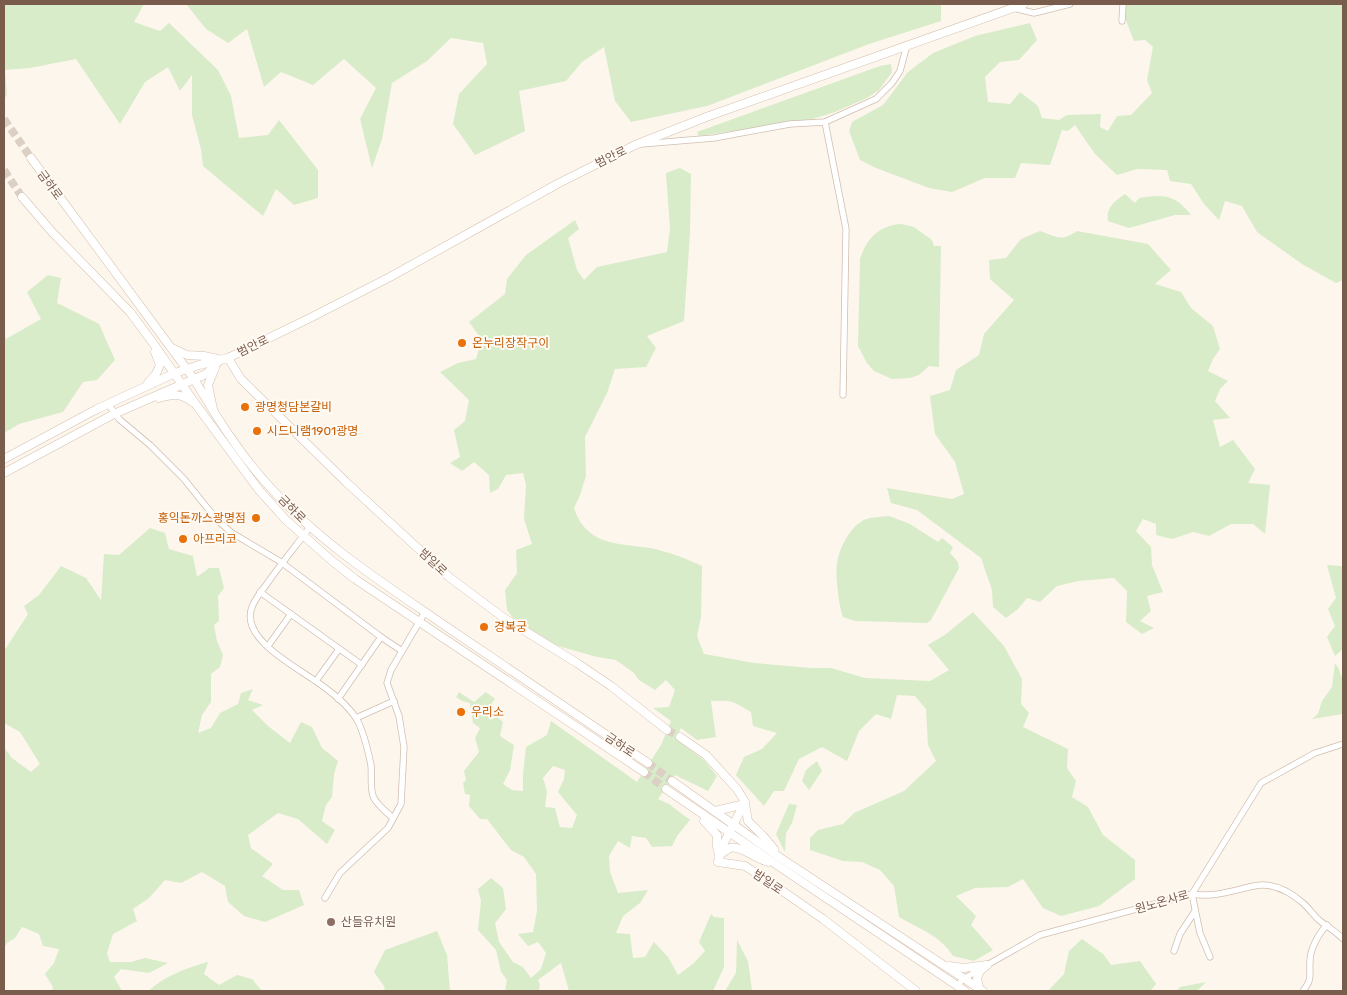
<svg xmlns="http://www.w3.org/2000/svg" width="1347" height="995" font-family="Rubik,'Noto Sans KR',sans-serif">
<rect width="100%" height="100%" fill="#fdf6ec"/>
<!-- green -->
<g fill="#d8ecc9" fill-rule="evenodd">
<path d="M4,4H144L134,22L160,31L169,23L218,70L231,96L239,138L268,135L279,120L318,170V198L294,205L276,189L263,216L203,166L201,149L192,115V75L180,91L168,67L145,82L120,124L76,59L30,68L5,70L7,95L4,99Z"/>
<path d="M186,4H941V21L869,44L707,106L631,122L615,101L604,47L582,62L566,81L519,91L525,131L475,155L453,124L459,94L487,64L483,43L451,38L427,61L392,83L382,139L372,168L360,119L376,88L344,59L313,85L281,72L264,87L247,29L228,43L206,29Z"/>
<path d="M1126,4H1343V280L1336,283L1302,264L1257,232L1242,206L1225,201L1219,220L1204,204L1191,184L1170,181L1167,170L1137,169L1117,175L1095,154L1075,125L1068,131L1062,130L1050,165L1021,163L1015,178H985L952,192L929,188L876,168L860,160L849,131L852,122L883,105L908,72L933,53L975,36L1030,23L1037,40L1019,60L1000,62L985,77L988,102L1010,104L1020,92L1038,106L1042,118L1059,120L1067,115L1101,114L1100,127L1108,131L1117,116L1131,115L1152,93L1147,80L1153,47L1145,40L1134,41L1125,18Z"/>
<path d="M891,64L892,72L879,90L867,98L835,112L813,119L699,136L697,132L880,66Z"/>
<path d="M680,168L691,174L690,233L684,321L647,336L656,348L646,367L615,369L607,393L585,437L586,476L580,495L574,508C586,546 618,543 650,548C669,552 685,558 702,566L701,617L697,636L704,654L754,663L812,668H831L865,678L930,681L949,670L928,645L946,634L973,612L1004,646L1022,679L1021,704L1029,713L1023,727L1068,749L1067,768L1076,781L1072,797L1088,807L1103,835L1135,860V879L1099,906L1061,916L1043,908L1023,879L1008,887L975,888L956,896L976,916L971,925L993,950L974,961L953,956C940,935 919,929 899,917L894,886L880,870L862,862L843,861L810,850V838L818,830L843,824L854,813L904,791L936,761L928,745L926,709L915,696L897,695L891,719L876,714L859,731L847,761L822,747L799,759L784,791H774L764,806L736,775L744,757L762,749L777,733L753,726L751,712C733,701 732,700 711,701L716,737L697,740L681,728L676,739L704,760L717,776L708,791L675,775L658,799L669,804L690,820L677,836L672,846L652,847L646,838L632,836L630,848L618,841L609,856L610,872L618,893L648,890L640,903L623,916L616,933L630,934L633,958L645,957L654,942L668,957L678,975L694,963L705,951L699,942L711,914L714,917L724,918V967L713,991H569L561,963L538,980L540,985L539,991H505L507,980L501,972L496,950L478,930L481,901L478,889L491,878L503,888L506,909L495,923L499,942L513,962L523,967L531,978L541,969L546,953L538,942L528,946L518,934L533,932L537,911L536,874L524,857L511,850L487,819H480L469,806L470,795L465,794L463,783L466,780L464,771L479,752L475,738L480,728L473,723L470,703L462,701L456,697L459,692L474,702L486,692L495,699L488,708L490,720L497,717L503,722L500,736L514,745L510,770L503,784L512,790L523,791V774L526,747L547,735L551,721L637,782L661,745L671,721L653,708L669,707L675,690L666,680L655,690L639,680L634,673L616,660L597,657L551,644L517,623L507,610L505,590L517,573L516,550L532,544L524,519L526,485L523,473L506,475L498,489L490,493L489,475L474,462L462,471L450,463L460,457L454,430L465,421L469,400L440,372L458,363L476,359L482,340L469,322L505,294L507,279L526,255L575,220L579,229L568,238L577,270L584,280L597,267L667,252L670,228L666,173ZM553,766L565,770L564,779L558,792L577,815L572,828L560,827L555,808L545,807L547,791L543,778Z"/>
<path d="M1125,194L1135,203L1139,198C1163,194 1175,194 1191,215H1175L1129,228L1108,221C1106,207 1115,201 1125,194Z"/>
<path d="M902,224L914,227L932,240L934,246H941L939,367L929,366L919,375L910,378L892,379L874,371L867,363L858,346L860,259C867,238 879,225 902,224Z"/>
<path d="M1040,231C1058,237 1060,242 1077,231L1148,244L1171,270L1155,284L1181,292L1191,308L1213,326L1220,349L1213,359L1208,371L1228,381L1220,389L1215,401L1230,418L1213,420L1220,447L1233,440L1255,469L1248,483L1270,485L1265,534L1253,524H1231L1209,536L1193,532L1172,539L1156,535V524L1143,519L1136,531L1151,547L1152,565L1163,592L1147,596L1151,611L1140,621L1154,628L1142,634L1126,622L1127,591L1114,578L1078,581L1057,586L1040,602L1027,598L1018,609L1006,618L993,607L992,590L981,558L917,510L891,503L887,488L952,499L964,494L955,462L935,434L930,396L950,390L956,370L979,355L984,334L1014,300L990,279L989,260L1006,258L1021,239Z"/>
<path d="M48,275L61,278L57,303L99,324L115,360L97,380L83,382L63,412L19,424L4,433V334L6,339L41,319L27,292Z"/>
<path d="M889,516L910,524L938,542L942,538L953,547L950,553L958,562L959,568L931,620L927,623L855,621L843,617C839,607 835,573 837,563C840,547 850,526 866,519C873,517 882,517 889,516Z"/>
<path d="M150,528L165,533L169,549L193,556L197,577L209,568H219L224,588L218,596L219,621L214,625L217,641L223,655L220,667L211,674V702L202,715L198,733L211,728L220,713L238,704L241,693L253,689L248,700L263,705L252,710L268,726L290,743L301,722L312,727L322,748L338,761L334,774L332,797L326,805L322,821L335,830L327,844L298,819L278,813L248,835L251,848L273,864L262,876L283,890H299L304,905L265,922L244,916L228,902L225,886L202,872L181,883L165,880L149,898L133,909L137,921L113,934L107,953L110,962H131L145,958L168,963L149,973L121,969L114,977L122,991H52L53,987L45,974L54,963L59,949L43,946L39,934L22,927L15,938L7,943L4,948V747L12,758L31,772L40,764L20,732L4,723V648H6L28,614L24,606L39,595L61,566L86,578L101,600L104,554L119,555Z"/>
<path d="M1327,565L1341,566L1343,568V649L1335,656L1327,637L1335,626L1328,609L1336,598Z"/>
<path d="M1335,663L1339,669L1341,676L1343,677V714L1312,719L1318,714L1322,701L1332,687Z"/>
<path d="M817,761L822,771L809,790L802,781L806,770Z"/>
<path d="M789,804L797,805L792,823L786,833L785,852L776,834Z"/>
<path d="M437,931L447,955L450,991H385L384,986L374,972L385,950Z"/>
<path d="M1082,939L1103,954L1111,965L1140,961L1156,984L1150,991H1048L1064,974L1069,951Z"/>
<path d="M737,940L748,961L752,991H725L736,973Z"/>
<path d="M208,962L204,974L219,985L237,975L252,979L262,991H148C165,976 186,968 208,962Z"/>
<path d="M1206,982L1197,991H1177L1180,987Z"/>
</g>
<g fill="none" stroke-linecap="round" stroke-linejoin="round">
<!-- secondary-tunnel -->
<g stroke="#dcd0c4" stroke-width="8" stroke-dasharray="8 4" stroke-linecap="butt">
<path d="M4,119L31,158"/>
<path d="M4,170L22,197"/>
<path d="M667,730L680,737"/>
<path d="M648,763L672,781"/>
<path d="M644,772L666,789"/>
</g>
<defs>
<g id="street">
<path d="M1013,8L1034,13L1070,4"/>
<path d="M1122,21L1123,4"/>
<path d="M825,122L846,229L843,395"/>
<path d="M642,144L714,138L790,124L825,122L876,99L892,83L900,71L907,45"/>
<path d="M108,404L119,419L150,445L184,479L217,520L232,533L281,562L381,637L402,651"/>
<path d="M310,527C295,547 280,565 266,585C261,592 255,599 252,607C240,638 293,665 314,680C329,690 346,703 356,718C364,731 368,751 371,765C372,775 370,786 373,796C376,804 386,812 393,818"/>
<path d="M260,592L362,665"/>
<path d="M268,646L291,614"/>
<path d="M316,681L339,649"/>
<path d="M338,699L381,637"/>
<path d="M356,718L394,701"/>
<path d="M325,898L340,873L388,828L401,804L404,747L399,716L387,683L391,670L425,612"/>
<path d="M1174,951L1180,934L1195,911"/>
<path d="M1210,957L1200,933L1192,894C1213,898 1234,890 1254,886C1272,882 1289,891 1303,903C1309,908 1313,915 1319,920C1327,927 1336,931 1343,939"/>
<path d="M957,985L965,978L987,965L1040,935L1192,894L1261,783L1315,753L1343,744"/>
<path d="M1303,991C1313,978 1309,976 1310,961C1310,949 1319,933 1327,925"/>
</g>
<g id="secondary">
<path d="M31,158L194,379C216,416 240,455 270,487C320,543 383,583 444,625C512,671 580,717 648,763"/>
<path d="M22,197L52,232L130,312L153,343L197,406L259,490L286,520L331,560L355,579L644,772"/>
<path d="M172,348L187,355L204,356L218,359"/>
<path d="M228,358L241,379L346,482L449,577L504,618L577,663L611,686L667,730"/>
<path d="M148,383L156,374L160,365L155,352"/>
<path d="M159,398C173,394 181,393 192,402"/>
<path d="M213,409L208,385L215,368"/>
<path d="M4,459L97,409L175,373L199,365L228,358L308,319L390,277L559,183L635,145L709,116L1024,4"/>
<path d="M4,473L114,414L206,374L220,360"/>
<path d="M680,737L706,755L737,789L745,802L723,845L718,862L745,866L765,879L823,919L916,991"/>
<path d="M672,781L779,857L983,991"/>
<path d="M666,789L777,865L965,991"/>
<path d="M715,811L745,804L748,821L764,837L774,849"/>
<path d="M704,821L717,835V847L719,855C723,853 726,850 730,848C739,845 757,859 768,862"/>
<path d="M949,966L964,968L987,965"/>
<path d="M979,988L977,978L980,971L987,965"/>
</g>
</defs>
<!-- street casing -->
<use href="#street" stroke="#d1beb0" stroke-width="7"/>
<!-- secondary casing -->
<use href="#secondary" stroke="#d6c0b0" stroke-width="9"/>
<!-- street -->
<use href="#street" stroke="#fff" stroke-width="5.5"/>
<!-- secondary -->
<use href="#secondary" stroke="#fff" stroke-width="8"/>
</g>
<!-- markers -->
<g fill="#e8710a" stroke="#fffaf3" stroke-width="2">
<circle cx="462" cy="343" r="5"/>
<circle cx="245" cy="407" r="5"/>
<circle cx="257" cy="431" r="5"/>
<circle cx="256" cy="518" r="5"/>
<circle cx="183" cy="539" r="5"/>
<circle cx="484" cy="627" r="5"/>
<circle cx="461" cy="712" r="5"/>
</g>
<circle fill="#8d6e63" stroke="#fffaf3" stroke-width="2" cx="331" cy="922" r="5"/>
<g text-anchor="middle" stroke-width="4" stroke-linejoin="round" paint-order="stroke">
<!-- street labels -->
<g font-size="12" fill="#7a5c4d" stroke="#fffaf3">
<text transform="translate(611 157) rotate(-26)" y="4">범안로</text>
<text transform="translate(50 185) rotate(54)" y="4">금하로</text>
<text transform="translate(253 346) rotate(-26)" y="4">범안로</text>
<text transform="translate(292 509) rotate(45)" y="4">금하로</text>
<text transform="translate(433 562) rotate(43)" y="4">밤일로</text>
<text transform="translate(620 745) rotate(34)" y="4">금하로</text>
<text transform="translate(768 882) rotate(34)" y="4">밤일로</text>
<text transform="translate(1162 902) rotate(-16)" y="4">원노온사로</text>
</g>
<!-- food labels -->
<g font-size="12" fill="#c56008" stroke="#fffaf3" text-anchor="start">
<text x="472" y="347">온누리장작구이</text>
<text x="255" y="411">광명청담본갈비</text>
<text x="267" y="435">시드니램1901광명</text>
<text x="246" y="522" text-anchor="end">홍익돈까스광명점</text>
<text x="193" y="543">아프리코</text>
<text x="494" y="631">경복궁</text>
<text x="471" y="716">우리소</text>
</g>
<!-- education labels -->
<g font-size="12" fill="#785e54" stroke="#fffaf3" text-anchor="start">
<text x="341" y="926">산들유치원</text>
</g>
</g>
<!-- border -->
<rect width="1347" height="995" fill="none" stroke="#7a5c4d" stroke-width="10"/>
</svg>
